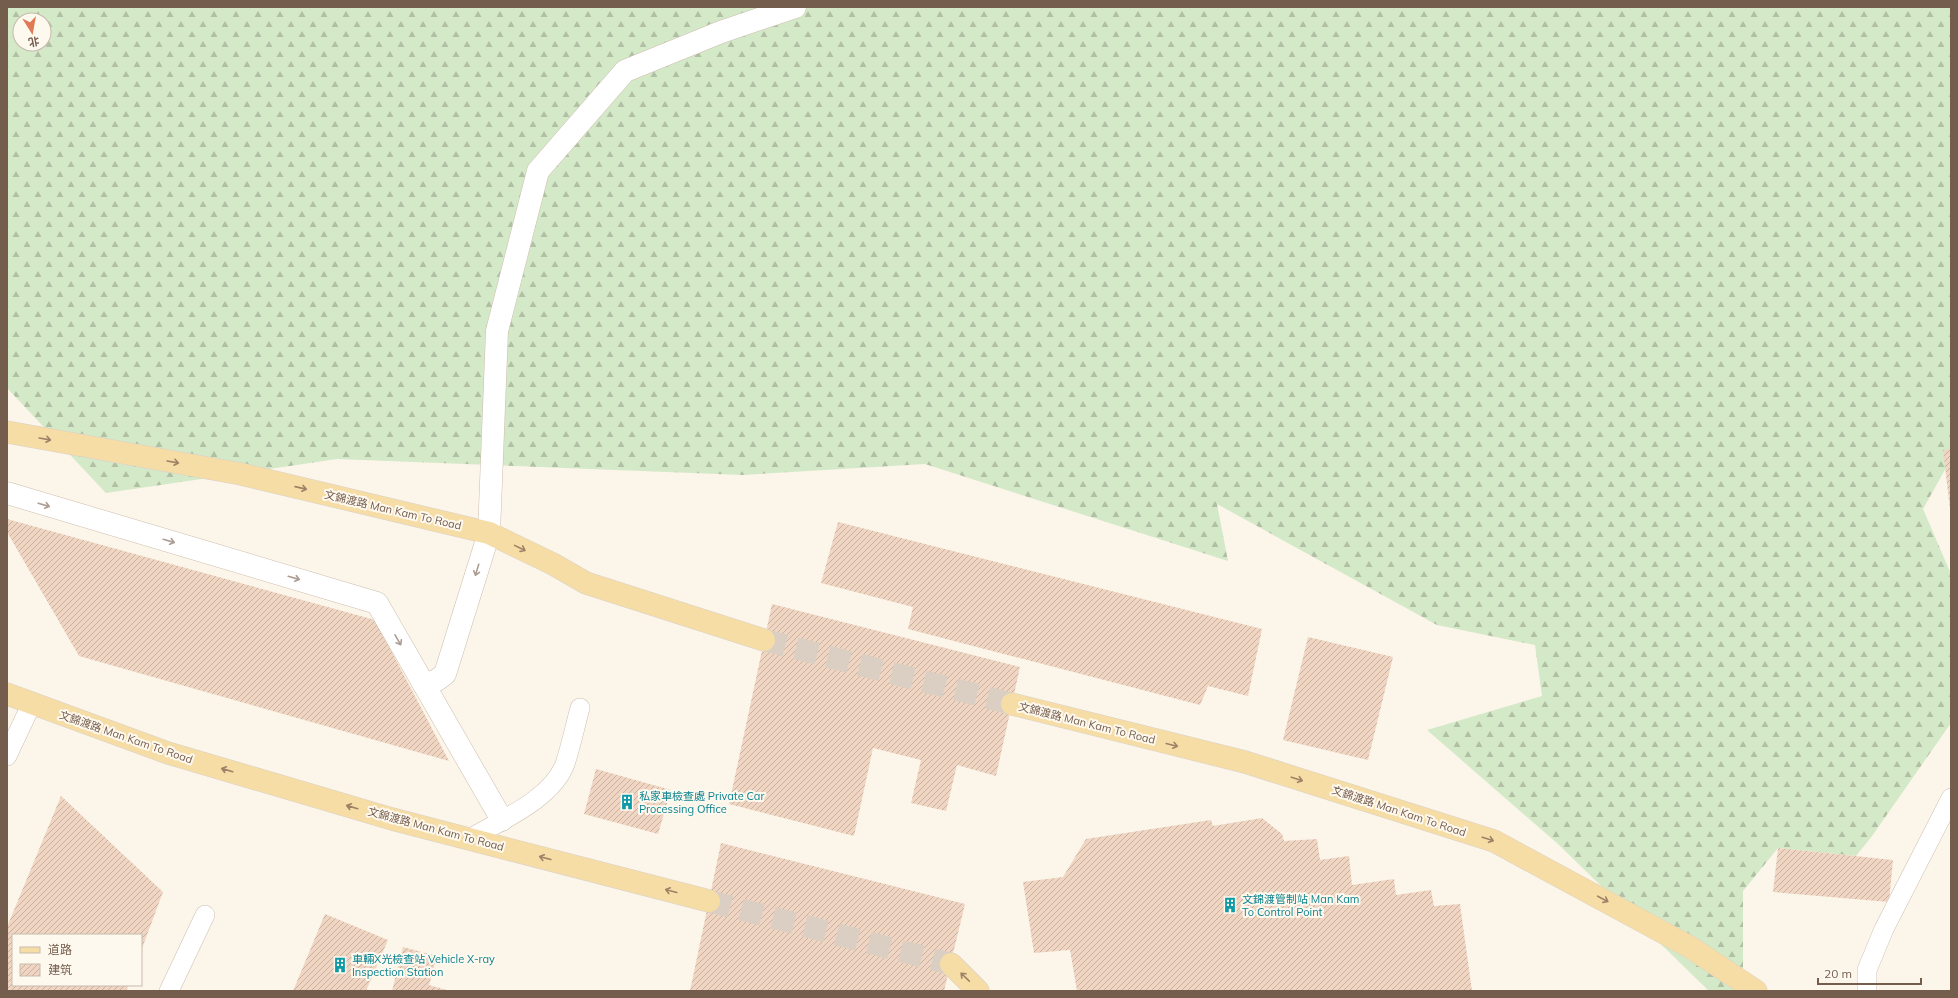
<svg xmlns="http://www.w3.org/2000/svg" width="1958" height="998" font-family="Mulish,'Noto Sans SC',sans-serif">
<defs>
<pattern id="forest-firs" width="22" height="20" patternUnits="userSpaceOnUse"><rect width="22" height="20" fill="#d4e9c8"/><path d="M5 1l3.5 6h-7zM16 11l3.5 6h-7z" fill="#b1c0a5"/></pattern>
<pattern id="building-hatch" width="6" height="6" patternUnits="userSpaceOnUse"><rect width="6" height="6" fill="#f0d6c2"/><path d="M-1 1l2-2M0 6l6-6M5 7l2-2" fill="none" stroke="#c7b1a0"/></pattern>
</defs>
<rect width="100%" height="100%" fill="#fcf5e9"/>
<!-- forest -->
<path fill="url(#forest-firs)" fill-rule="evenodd" d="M7,7H1951V459L1923,509L1951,574V723L1872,836L1856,856L1778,848L1743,891V991H1709L1558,844L1427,730L1542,696L1535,645L1437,625L1217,504L1228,561L925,464L743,475L337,459L106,493L7,388ZM20,20H44V44H20Z"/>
<!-- building -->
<g fill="url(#building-hatch)">
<path d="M1951,449V509H1950L1943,450Z"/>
<path d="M7,519L375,620L449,761L79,656L7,532Z"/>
<path d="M838,522L1262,629L1248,696L1208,686L1200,705L908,629L913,607L821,583Z"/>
<path d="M772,604L1020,667L996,776L957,765L946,811L911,803L921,760L873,748L854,836L729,804Z"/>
<path d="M1308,637L1393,657L1368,760L1283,740Z"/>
<path d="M596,769L671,790L658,834L584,814Z"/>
<path d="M61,796L163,892L141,951V935H13V985H129L126,991H7V927Z"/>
<path d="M1262,818L1282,834L1284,841L1317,839L1320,860L1349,856L1352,885L1394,879L1396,895L1431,890L1434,906L1460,904L1472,991H1077L1070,950L1034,953L1023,882L1063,877L1086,839L1211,820L1213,826Z"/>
<path d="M721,843L965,904L944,991H690Z"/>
<path d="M1778,848L1893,860L1889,902L1773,892Z"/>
<path d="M325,914L388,940L366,991H293Z"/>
<path d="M403,947L437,956L429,985L450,991H392Z"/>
</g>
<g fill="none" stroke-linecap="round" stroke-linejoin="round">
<!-- primary-tunnel -->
<g stroke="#dacfc2" stroke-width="22" stroke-dasharray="22 11" stroke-linecap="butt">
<path d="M764,640L1012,704"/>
<path d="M709,901L951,964"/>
</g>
<defs>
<g id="lane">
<path d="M7,756L32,703"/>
<path d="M471,838C501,820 552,799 565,764C571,746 575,726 580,708"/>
<path d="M169,991L205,915"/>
<path d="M1867,991V970L1884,929L1951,798"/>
</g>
<g id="street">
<path d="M7,493L377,603L502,820"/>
<path d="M424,685L437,680L445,674L489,533L497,331L538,171L625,71L721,32L795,7"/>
</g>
<g id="primary">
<path d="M7,432L241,474L489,533L553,564L586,583L764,640"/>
<path d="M7,694L168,753L392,819L709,901"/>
<path d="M1012,704L1245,762L1494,841L1690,947L1756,991"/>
<path d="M951,964L978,991"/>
</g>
</defs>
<!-- lane casing -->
<use href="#lane" stroke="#cdbeaf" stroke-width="20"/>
<!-- street casing -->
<use href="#street" stroke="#cdbeaf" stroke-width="23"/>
<!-- primary casing -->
<use href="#primary" stroke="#d8d2cd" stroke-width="23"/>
<!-- lane -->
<use href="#lane" stroke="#fff" stroke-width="19"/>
<!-- street -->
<use href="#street" stroke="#fff" stroke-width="22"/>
<!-- primary -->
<use href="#primary" stroke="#f6dca5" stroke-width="22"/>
</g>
<!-- one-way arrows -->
<defs><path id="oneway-shaft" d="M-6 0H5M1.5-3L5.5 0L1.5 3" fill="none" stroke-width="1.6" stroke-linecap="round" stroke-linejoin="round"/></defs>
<g stroke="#9c8367">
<use href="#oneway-shaft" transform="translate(45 439) rotate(10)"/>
<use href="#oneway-shaft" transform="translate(173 462) rotate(10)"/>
<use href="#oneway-shaft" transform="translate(301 488) rotate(13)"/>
<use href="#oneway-shaft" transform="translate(520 548) rotate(26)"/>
<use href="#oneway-shaft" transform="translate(1172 745) rotate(14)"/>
<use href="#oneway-shaft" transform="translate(227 770) rotate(-164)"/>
<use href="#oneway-shaft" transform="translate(1297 779) rotate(18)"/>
<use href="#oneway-shaft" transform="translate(352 807) rotate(-164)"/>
<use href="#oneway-shaft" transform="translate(1488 839) rotate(18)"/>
<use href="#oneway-shaft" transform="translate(545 858) rotate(-165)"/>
<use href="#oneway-shaft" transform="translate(671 891) rotate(-165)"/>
<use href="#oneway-shaft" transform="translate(1603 899) rotate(28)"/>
<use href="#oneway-shaft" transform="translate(965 977) rotate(-136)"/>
</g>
<g stroke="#ac9e94">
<use href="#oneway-shaft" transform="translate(44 505) rotate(16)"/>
<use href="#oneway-shaft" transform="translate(169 541) rotate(16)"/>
<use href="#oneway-shaft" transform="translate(477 570) rotate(107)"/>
<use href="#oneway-shaft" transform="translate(294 578) rotate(16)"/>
<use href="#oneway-shaft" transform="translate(398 640) rotate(60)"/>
</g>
<!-- icons -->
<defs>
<symbol id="building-bare" viewBox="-9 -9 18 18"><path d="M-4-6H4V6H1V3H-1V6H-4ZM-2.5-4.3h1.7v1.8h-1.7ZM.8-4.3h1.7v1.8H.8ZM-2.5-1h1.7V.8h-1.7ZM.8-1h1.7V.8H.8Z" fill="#0f9aa8" stroke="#fef9ef" stroke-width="2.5" paint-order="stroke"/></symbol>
</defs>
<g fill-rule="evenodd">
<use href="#building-bare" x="616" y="791" width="22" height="22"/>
<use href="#building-bare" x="1219" y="894" width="22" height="22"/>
<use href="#building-bare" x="329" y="954" width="22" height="22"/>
</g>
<g text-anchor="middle" stroke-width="4" stroke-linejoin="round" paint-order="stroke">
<!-- street labels -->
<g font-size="11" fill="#755d4d" stroke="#fef9ef">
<text transform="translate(393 510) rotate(13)" y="4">文錦渡路 Man Kam To Road</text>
<text transform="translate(1087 723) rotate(14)" y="4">文錦渡路 Man Kam To Road</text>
<text transform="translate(126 737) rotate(19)" y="4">文錦渡路 Man Kam To Road</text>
<text transform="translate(1399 811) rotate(18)" y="4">文錦渡路 Man Kam To Road</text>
<text transform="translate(436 829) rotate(15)" y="4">文錦渡路 Man Kam To Road</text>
</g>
<!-- culture labels -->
<g font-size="11" fill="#0d838f" stroke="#fef9ef" text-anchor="start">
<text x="639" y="800">私家車檢查處 Private Car<tspan x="639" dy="13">Processing Office</tspan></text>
<text x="1242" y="903">文錦渡管制站 Man Kam<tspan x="1242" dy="13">To Control Point</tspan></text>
<text x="352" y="963">車輛X光檢查站 Vehicle X-ray<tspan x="352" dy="13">Inspection Station</tspan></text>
</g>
</g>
<!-- border -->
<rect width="1958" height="998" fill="none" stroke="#755d4d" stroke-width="16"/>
<!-- legend -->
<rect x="12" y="934" width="130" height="52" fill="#fef9ef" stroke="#c7bbae"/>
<rect x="20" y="947" width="20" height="6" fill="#f6dca5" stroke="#c7bbae"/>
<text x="48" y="954" font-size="12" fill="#755d4d">道路</text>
<rect x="20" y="964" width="20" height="12" fill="url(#building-hatch)" stroke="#c7bbae"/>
<text x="48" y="974" font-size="12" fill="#755d4d">建筑</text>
<!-- north arrow -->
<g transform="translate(32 32) rotate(169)"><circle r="19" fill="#fef9ef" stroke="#c7bbae"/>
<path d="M0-3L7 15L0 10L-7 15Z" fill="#df7a55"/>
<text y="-6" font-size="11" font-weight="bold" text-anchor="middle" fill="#755d4d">北</text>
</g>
<!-- scale -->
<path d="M1818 978v6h103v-6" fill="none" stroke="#755d4d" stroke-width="2"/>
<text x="1824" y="978" font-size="12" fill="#755d4d" stroke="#fef9ef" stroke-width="3" paint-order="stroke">20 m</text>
</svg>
